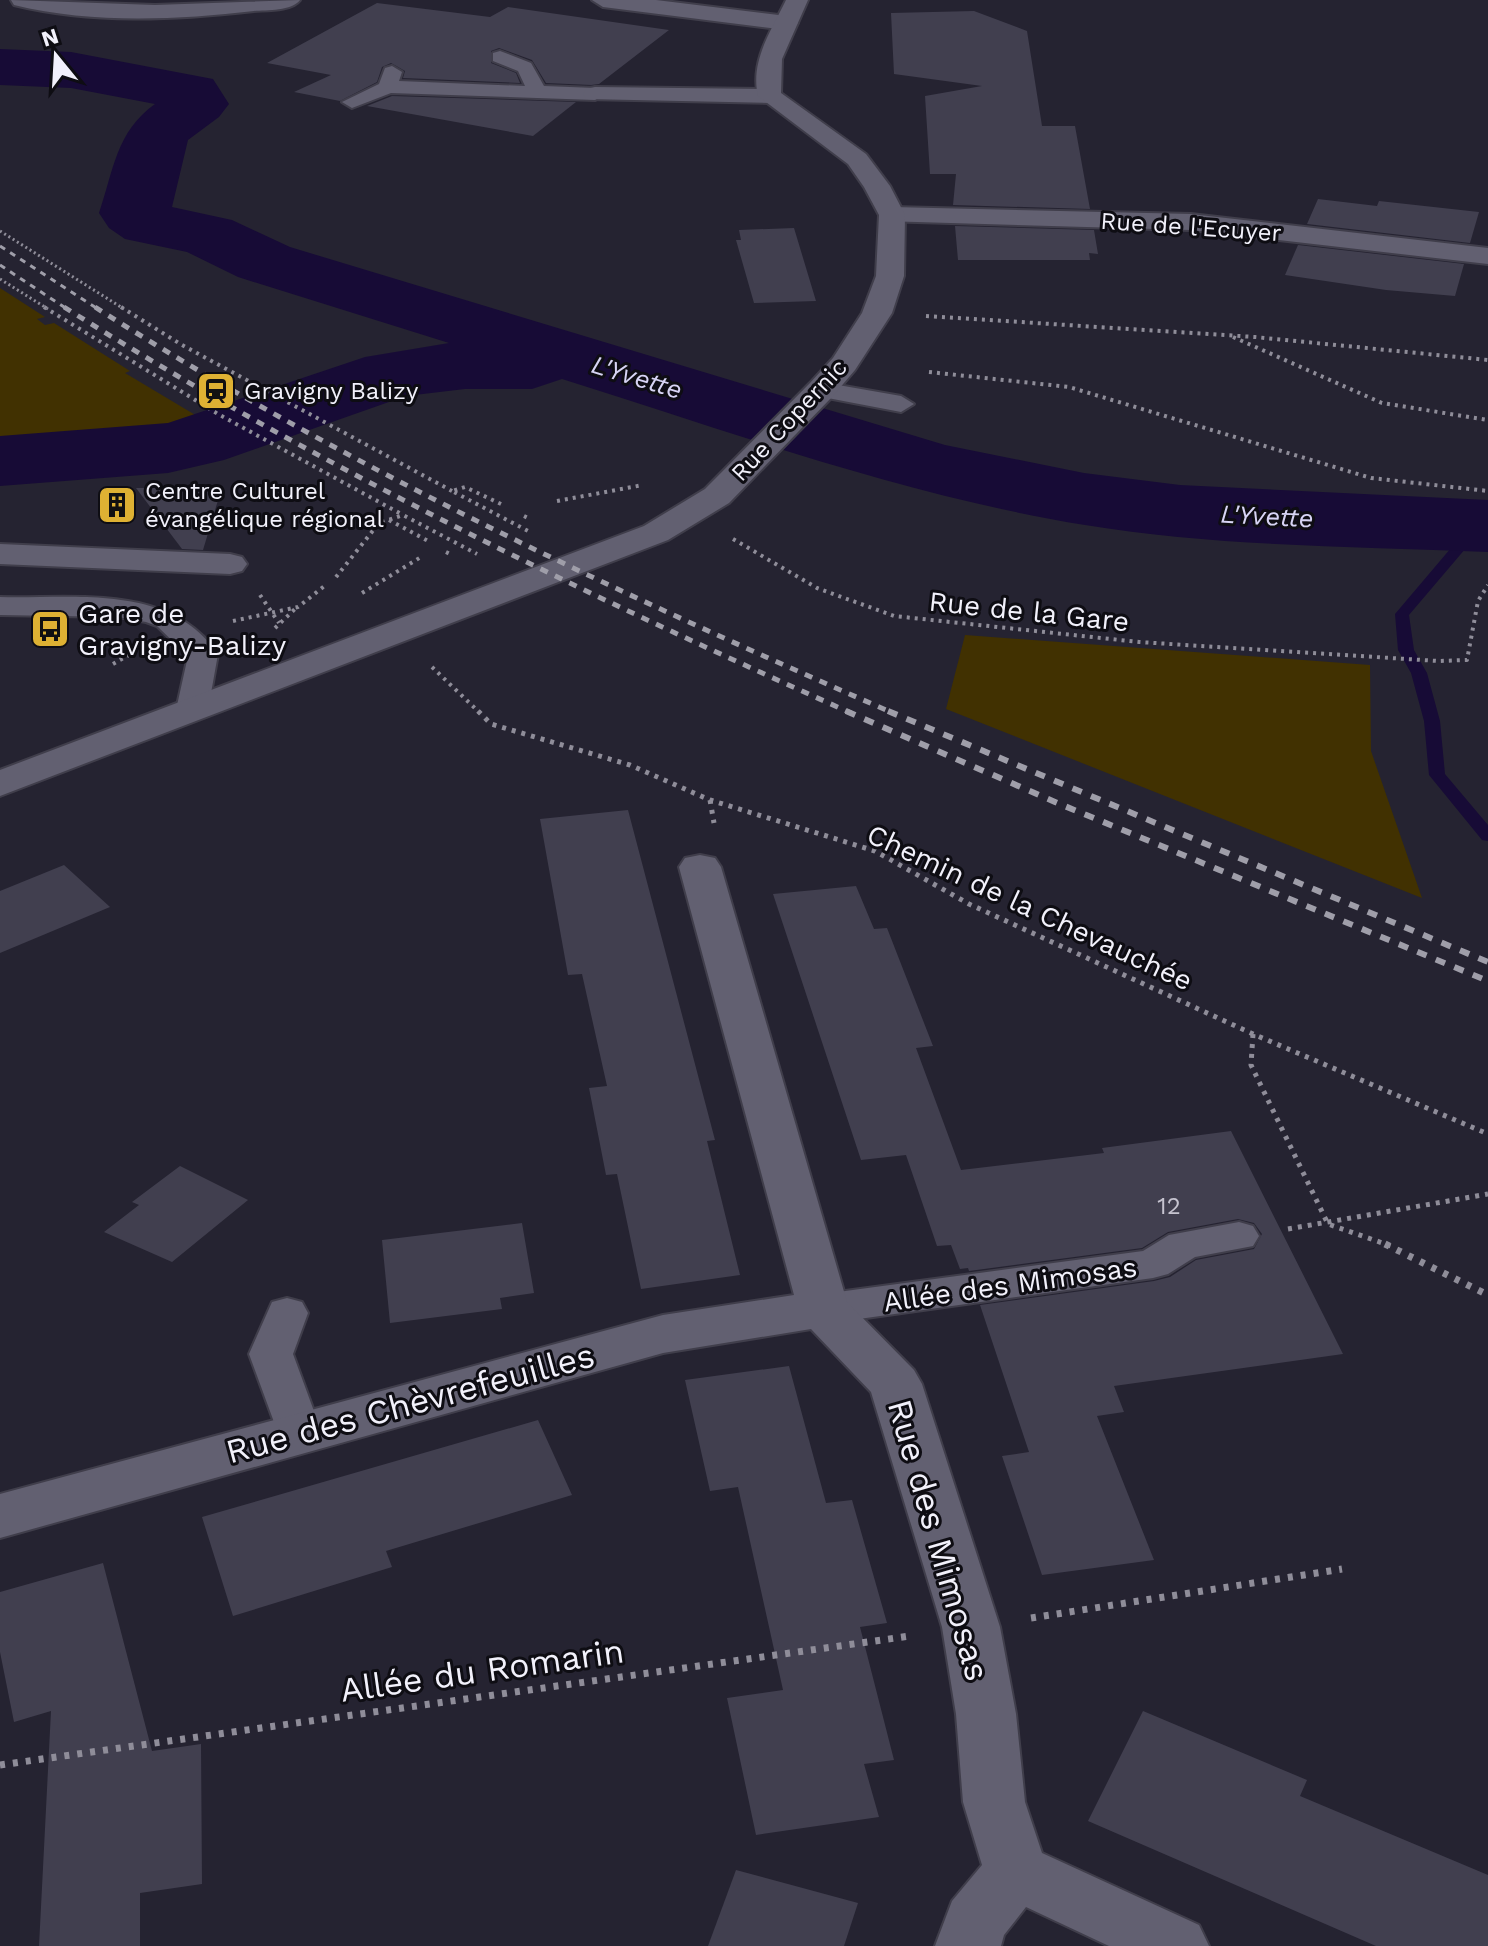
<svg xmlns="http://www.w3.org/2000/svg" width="1488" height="1946" font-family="'Work Sans',sans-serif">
<rect width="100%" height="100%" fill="#252331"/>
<!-- green -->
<g fill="#413101">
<path d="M0,288L45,317L37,319L45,325L54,323L130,371L125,373L197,416L218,425L170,439L0,452Z"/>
<path d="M965,635L1370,665L1371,751L1422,898L946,709Z"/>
</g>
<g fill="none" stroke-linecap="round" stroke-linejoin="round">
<!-- stream -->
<path fill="#170b36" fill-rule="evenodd" d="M1478,521L1485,525L1483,528L1409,615L1414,650L1427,673L1440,721L1445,774L1488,825V841L1482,840L1429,775L1424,721L1411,673L1398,650L1395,614L1473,522Z"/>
<!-- river -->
<path fill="#170b36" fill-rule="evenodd" d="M0,49L71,52L213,79L229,104L219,117L188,140L172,207L232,220L290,247L945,445L1084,473L1180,485L1488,500V552C1354,546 1217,547 1085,525C906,496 734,433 562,379L532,389H465L406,396L224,460L168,473L0,486V436L168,423L365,357L449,343L238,277L187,252L125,239L109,228L99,213C114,169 116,132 155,104L71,88L0,85Z"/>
</g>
<!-- building -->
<g fill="#413f4f">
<path d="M377,3L490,17L508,7L669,30L599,84L591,85L546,83L532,60L499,48L491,51V63L516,73L520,83L403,78L405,71L391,63L382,67L377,82L340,101L294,92L331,75L267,63Z"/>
<path d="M974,11L1027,31L1042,126H1075L1090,209L953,205L956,174H930L925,96L982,86L894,74L891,13Z"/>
<path d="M392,96L576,102L533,136L367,106Z"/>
<path d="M1318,199L1377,206L1379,201L1479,212L1470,243L1307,224Z"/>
<path d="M955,226L1094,230L1098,254L1089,253L1090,260H958Z"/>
<path d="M794,228L816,301L754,303L736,240H741L739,230Z"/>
<path d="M1298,245L1464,264L1455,296L1386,290L1285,275Z"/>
<path d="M222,487L203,550L182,549L136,488Z"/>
<path d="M628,810L715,1140L707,1141L740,1275L641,1289L617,1174L606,1175L589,1088L607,1086L582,974L568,975L540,819Z"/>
<path d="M64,865L110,907L0,953V891Z"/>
<path d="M856,886L874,929L887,928L933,1046L916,1048L961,1170L1104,1153L1102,1148L1231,1131L1343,1354L1114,1386L1124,1412L1097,1416L1154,1560L1042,1575L1002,1456L1029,1452L980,1305L1154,1281L1170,1277L1196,1260L1254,1249L1262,1234L1254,1223L1238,1219L1168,1232L1142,1248L969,1271L968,1268L960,1269L951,1245L937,1246L906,1155L861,1160L773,894Z"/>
<path d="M180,1166L248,1200L172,1262L104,1232L139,1205L132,1202Z"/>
<path d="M522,1223L534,1293L500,1298L502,1309L390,1323L382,1240Z"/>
<path d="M789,1366L826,1503L852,1500L887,1623L860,1627L894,1760L864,1764L879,1817L756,1835L727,1698L783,1690L738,1487L710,1491L685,1380Z"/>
<path d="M538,1420L572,1495L386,1551L392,1567L233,1616L202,1517Z"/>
<path d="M103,1563L152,1751L201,1744L202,1884L140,1893V1946H39L51,1711L14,1722L0,1652V1592Z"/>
<path d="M1143,1711L1307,1780L1300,1796L1488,1875V1946H1376L1088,1821Z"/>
<path d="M736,1870L858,1903L844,1946H708Z"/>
</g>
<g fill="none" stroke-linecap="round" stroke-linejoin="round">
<defs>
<g id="service">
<path d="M500,51L531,63L544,86L595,88L605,94L595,100L391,93L352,108L342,102L379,84L385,68L392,66L402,72L399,81L525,86L518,71L493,61V53Z"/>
<path d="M821,382L901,396L914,404L901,412L812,395L808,390Z"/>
<path d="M0,597C76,599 169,583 218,654L208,710L203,717H181L176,710L188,656L157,626L146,622L118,617L0,615Z"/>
<path d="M1239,1222L1253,1226L1259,1236L1253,1246L1195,1257L1168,1274L1153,1278L823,1324L808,1320L802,1309L808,1298L823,1294L1143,1251L1169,1235Z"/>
<path d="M287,1298L302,1302L308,1313L293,1354L322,1433L316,1445L300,1450L284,1445L278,1433L249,1354L272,1302Z"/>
</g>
<g id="minor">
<path d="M11,0L155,5L300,0C292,11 267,10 254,11C175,20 92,24 14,5Z"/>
<path d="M592,0H656L787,16L798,23L787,30L603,7Z"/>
<path d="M595,87L770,89L782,96L770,103L586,99L583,94L586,89Z"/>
<path d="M892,207L1191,214L1488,248V264L1191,230L883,221L879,215L883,209Z"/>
<path d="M0,544L230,554L242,557L247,564L242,571L230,574L0,564Z"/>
<path d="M700,855L715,858L721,867L847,1302L914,1370L922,1384L1000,1627L1016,1714L1025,1802L1042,1853L1199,1925L1209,1946H1109L1026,1907L1004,1935L1001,1946H935L952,1901L982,1865L963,1802L956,1714L942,1627L871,1392L811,1329L663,1353L0,1538V1494L663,1315L794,1295L679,867L685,858Z"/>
</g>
<path id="tertiary" d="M786,0H808L782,59L781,93L866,154L890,186L905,215L904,276L892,313L855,370L832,397L729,503L668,540L0,796V770L644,526L705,489L810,383L833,358L862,313L876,276L879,215L864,187L848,164L758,96C750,61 771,31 786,0Z"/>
</defs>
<!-- service casing -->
<use href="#service" stroke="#403e4b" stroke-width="4"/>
<!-- minor casing -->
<use href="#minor" stroke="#403e4b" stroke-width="4"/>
<!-- tertiary casing -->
<use href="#tertiary" stroke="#403e4b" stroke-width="4"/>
<!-- path-far3 -->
<g stroke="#8f8d99" stroke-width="3" stroke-dasharray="2 3" stroke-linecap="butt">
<path d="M0,231L124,309"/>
<path d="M0,279L48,309"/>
</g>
<!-- path-far2 -->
<g stroke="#8f8d99" stroke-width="4" stroke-dasharray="3 5" stroke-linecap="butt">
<path d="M44,307L218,414L403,515"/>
<path d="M121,307L182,345L452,491"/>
<path d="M926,316L1255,337L1488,360"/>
<path d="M1233,337L1382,403L1488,420"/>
<path d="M929,372L1069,387L1371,478L1488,491"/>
<path d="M557,501L643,485"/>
<path d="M501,504L465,487L452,491L530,532"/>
<path d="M524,516L530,519"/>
<path d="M389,520L430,542"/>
<path d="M733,539L817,588L894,616L1139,642L1438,661L1467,660L1478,601L1488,585"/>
<path d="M446,552L452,555"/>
<path d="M336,577L379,523L403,515L477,554"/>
<path d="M362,593L421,557"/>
<path d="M260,595L279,623"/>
<path d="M233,621L298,607L327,584"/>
<path d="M275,628L297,607"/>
<path d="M113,664L129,655"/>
<path d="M432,667L480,713"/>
</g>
<!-- path-far1 -->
<g stroke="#8f8d99" stroke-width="5" stroke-dasharray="4 6" stroke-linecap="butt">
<path d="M478,711L491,724L630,765L710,800L875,851L969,904L1253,1034L1488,1134"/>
<path d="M710,800L714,823"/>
<path d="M1253,1034L1251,1065L1328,1224L1391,1246"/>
<path d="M1288,1229L1488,1194"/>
</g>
<!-- path -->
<g stroke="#8f8d99" stroke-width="7" stroke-dasharray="5 8" stroke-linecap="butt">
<path d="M1385,1244L1488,1295"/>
<path d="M1031,1618L1342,1569"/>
<path d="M0,1765L910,1636"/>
</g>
<!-- service -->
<use href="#service" fill="#626071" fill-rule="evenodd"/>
<!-- minor -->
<use href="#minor" fill="#626071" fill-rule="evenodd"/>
<!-- tertiary -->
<use href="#tertiary" fill="#626071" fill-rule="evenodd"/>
<!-- rail-far2 -->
<g stroke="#9f9ea9" stroke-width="3" stroke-dasharray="6 6" stroke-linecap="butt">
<path d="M0,246L98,309"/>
<path d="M0,265L67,309"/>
</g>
<!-- rail-far1 -->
<g stroke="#9f9ea9" stroke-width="5" stroke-dasharray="8 8" stroke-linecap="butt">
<path d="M64,307C313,464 582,593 851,713"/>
<path d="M95,307C346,467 620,594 893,713"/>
</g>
<!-- rail -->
<g stroke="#9f9ea9" stroke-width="6" stroke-dasharray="10 10" stroke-linecap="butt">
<path d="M846,711L1055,802L1488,981"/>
<path d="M888,711L1488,962"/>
</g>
</g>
<!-- icons -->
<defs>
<symbol id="station-square" viewBox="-11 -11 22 22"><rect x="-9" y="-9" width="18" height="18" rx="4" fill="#deb133" stroke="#0e0d13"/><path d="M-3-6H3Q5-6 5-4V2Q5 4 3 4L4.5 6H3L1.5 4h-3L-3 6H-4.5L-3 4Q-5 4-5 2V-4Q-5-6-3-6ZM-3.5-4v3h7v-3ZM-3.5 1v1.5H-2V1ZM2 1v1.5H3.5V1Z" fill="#111"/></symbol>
<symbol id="building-square" viewBox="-11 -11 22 22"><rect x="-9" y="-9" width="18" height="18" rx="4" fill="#deb133" stroke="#0e0d13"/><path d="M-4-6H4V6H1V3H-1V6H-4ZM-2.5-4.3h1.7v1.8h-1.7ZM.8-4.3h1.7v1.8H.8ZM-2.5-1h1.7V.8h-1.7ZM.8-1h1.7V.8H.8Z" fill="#111"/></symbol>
<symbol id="bus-square" viewBox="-11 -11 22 22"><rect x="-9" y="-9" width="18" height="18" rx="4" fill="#deb133" stroke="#0e0d13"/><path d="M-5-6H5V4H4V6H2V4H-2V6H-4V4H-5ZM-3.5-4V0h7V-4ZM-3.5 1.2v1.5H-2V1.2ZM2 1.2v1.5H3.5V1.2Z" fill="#111"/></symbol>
</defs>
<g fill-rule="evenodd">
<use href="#station-square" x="194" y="369" width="44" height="44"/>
<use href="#building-square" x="95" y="483" width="44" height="44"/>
<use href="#bus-square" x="28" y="607" width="44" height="44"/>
</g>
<g text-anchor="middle" stroke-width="6" stroke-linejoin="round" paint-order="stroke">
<!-- far-street labels -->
<g font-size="24" fill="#f2f1fb" stroke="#0e0d13">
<text transform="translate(1191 227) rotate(4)" y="8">Rue de l'Ecuyer</text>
<text transform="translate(789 420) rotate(-47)" y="8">Rue Copernic</text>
</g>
<!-- far-poi labels -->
<g font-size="24" fill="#f2f1fb" stroke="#0e0d13" text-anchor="start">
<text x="244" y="399">Gravigny Balizy</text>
<text x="145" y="499">Centre Culturel<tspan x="145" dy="28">évangélique régional</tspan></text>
</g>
<!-- number labels -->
<g font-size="24" fill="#c6c4d0">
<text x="1169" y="1214">12</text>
</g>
<!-- far-water labels -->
<g font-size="26" font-style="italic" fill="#d7d4f4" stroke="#0e0d13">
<text transform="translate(637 377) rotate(17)" y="9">L'Yvette</text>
<text transform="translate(1267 516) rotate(3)" y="9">L'Yvette</text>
</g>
<!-- street labels -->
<g font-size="28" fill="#f2f1fb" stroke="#0e0d13">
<text transform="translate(1029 611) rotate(6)" y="10">Rue de la Gare</text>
<text transform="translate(1030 907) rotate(25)" y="10">Chemin de la Chevauchée</text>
<text transform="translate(1010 1284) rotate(-8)" y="10">Allée des Mimosas</text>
</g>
<!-- poi labels -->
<g font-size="28" fill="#f2f1fb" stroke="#0e0d13" text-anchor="start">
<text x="78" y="623">Gare de<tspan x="78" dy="32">Gravigny-Balizy</tspan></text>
</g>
<!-- near-street labels -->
<g font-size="34" fill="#f2f1fb" stroke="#0e0d13">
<text transform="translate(410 1403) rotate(-15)" y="12">Rue des Chèvrefeuilles</text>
<text transform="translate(939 1540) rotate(74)" y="12">Rue des Mimosas</text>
<text transform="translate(482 1670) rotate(-8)" y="12">Allée du Romarin</text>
</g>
</g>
<!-- north arrow -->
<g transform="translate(56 56) rotate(342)" stroke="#0e0d13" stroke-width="6" paint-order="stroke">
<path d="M0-6L14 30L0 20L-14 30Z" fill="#f2f1fb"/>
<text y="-12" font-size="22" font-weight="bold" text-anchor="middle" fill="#f2f1fb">N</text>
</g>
</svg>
